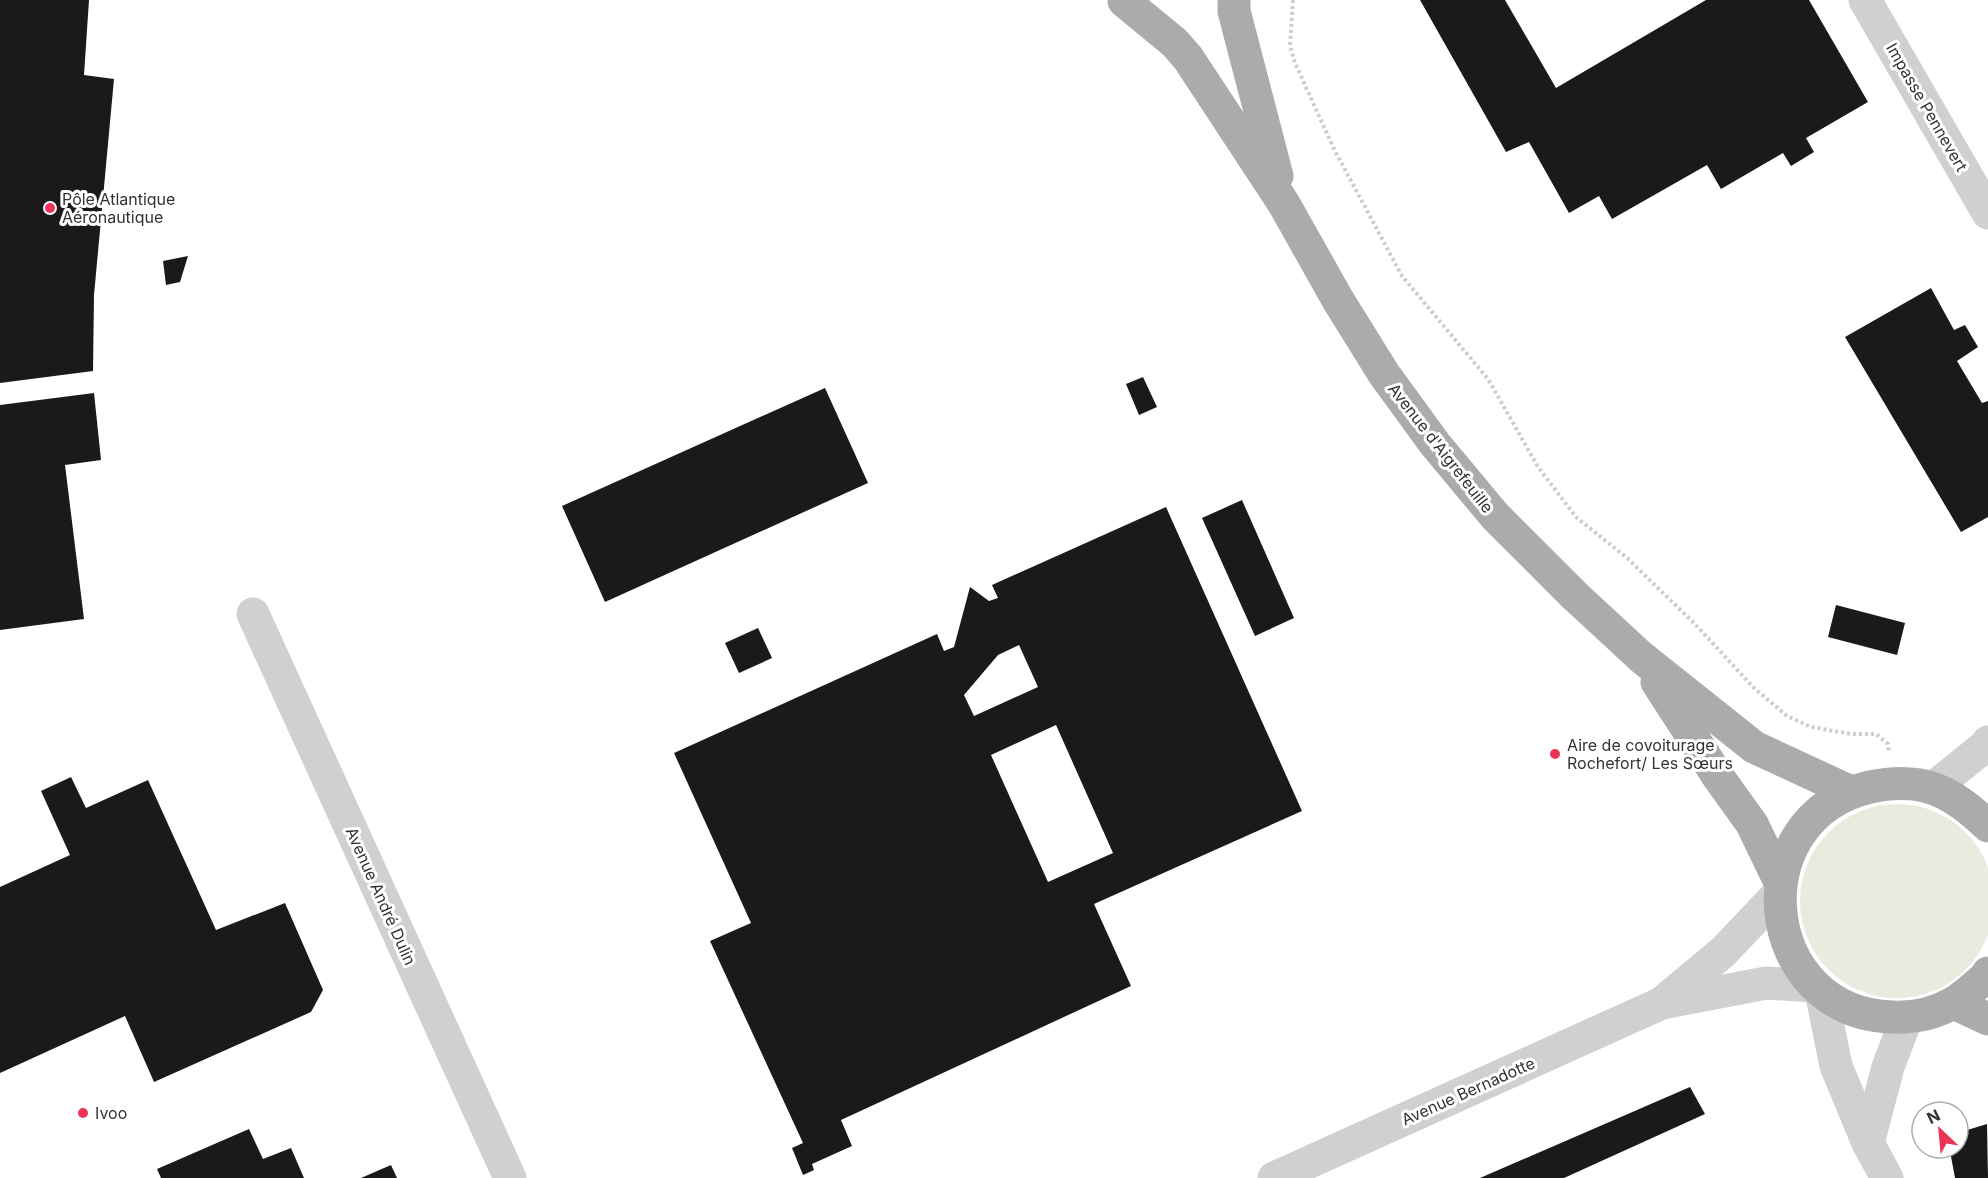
<svg xmlns="http://www.w3.org/2000/svg" width="1988" height="1178" font-family="Inter,sans-serif">
<rect width="100%" height="100%" fill="#fff"/>
<!-- green -->
<circle fill="#e7ecde" cx="1897" cy="901" r="97"/>
<!-- building -->
<g fill="#1a1a1a" fill-rule="evenodd">
<path d="M0,0H89L84,75L114,79L94,295L93,371L0,383Z"/>
<path d="M1420,0H1505L1556,88L1706,0H1809L1868,102L1806,138L1814,152L1791,166L1783,153L1721,189L1707,165L1612,219L1599,196L1569,213L1529,142L1506,152Z"/>
<path d="M188,256L180,282L166,285L163,261Z"/>
<path d="M1931,288L1954,330L1965,325L1978,347L1957,361L1982,403L1988,401V517L1961,532L1845,337Z"/>
<path d="M1143,377L1157,407L1139,415L1126,384Z"/>
<path d="M825,388L868,483L605,602L562,506Z"/>
<path d="M94,393L101,460L65,465L84,619L0,630V405Z"/>
<path d="M1242,500L1294,618L1255,636L1202,518Z"/>
<path d="M1166,507L1302,811L1094,904L1131,986L841,1120L852,1146L812,1164L814,1170L803,1175L792,1148L803,1143L710,941L751,923L674,753L937,634L944,651L954,647L970,587L989,601L998,598L992,585ZM1019,645L1038,687L974,716L964,695L998,655ZM1056,725L1113,853L1048,882L991,755Z"/>
<path d="M1836,605L1905,623L1897,655L1828,637Z"/>
<path d="M758,628L772,658L739,673L725,643Z"/>
<path d="M71,777L86,808L148,780L216,930L285,903L323,990L311,1012L154,1082L125,1016L0,1073V887L70,855L41,791Z"/>
<path d="M1690,1087L1705,1114L1564,1178H1480Z"/>
<path d="M1987,1124L1988,1178H1955L1950,1151L1952,1148H1958V1139L1964,1131Z"/>
<path d="M249,1129L263,1159L291,1148L304,1178H161L157,1169Z"/>
<path d="M391,1165L397,1178H361Z"/>
</g>
<g fill="none" stroke-linecap="round" stroke-linejoin="round">
<!-- path -->
<path stroke="#cdcdcd" stroke-width="4" stroke-dasharray="3 3" stroke-linecap="butt" d="M1293,0L1290,46L1295,63L1334,149L1402,276L1488,379L1538,467L1576,517L1627,558L1694,623L1753,687L1787,716L1811,727L1851,734H1876L1888,744L1889,752"/>
<!-- minor -->
<g stroke="#d0d0d0" stroke-width="33">
<path d="M1865,0L1988,213"/>
<path d="M253,614L510,1178"/>
<path d="M1933,788L1984,747L1988,742"/>
<path d="M1821,991L1836,1066L1868,1143L1887,1178"/>
<path d="M1663,1002L1723,952L1779,893"/>
<path d="M1868,1143L1888,1067L1907,1017"/>
<path d="M1274,1178L1662,1003L1766,983L1815,986"/>
</g>
<!-- major -->
<g stroke="#ababab" stroke-width="33">
<path d="M1234,0V11L1277,176"/>
<path d="M1124,1L1175,43L1188,58L1284,204L1338,300L1384,374L1435,444L1495,516L1575,596L1641,657L1754,747L1851,792"/>
<path d="M1657,682L1719,778L1752,824L1780,882"/>
<path d="M1988,826C1951,790 1921,776 1870,787C1738,818 1757,1013 1892,1017C1913,1018 1934,1014 1953,1003C1964,997 1975,986 1985,978L1988,973"/>
<path d="M1954,1003L1988,1019"/>
</g>
</g>
<!-- markers -->
<g fill="#eb3356" stroke="#fff" stroke-width="2">
<circle cx="50" cy="208" r="6"/>
<circle cx="1555" cy="754" r="6"/>
<circle cx="83" cy="1113" r="6"/>
</g>
<g text-anchor="middle" stroke-width="6" stroke-linejoin="round" paint-order="stroke">
<!-- street labels -->
<g font-size="16" fill="#333" stroke="#fff">
<text transform="translate(1927 107) rotate(60)" y="6">Impasse Pennevert</text>
<text transform="translate(1441 448) rotate(52)" y="6">Avenue d'Aigrefeuille</text>
<text transform="translate(381 896) rotate(66)" y="6">Avenue André Dulin</text>
<text transform="translate(1468 1091) rotate(-24)" y="6">Avenue Bernadotte</text>
</g>
<!-- poi labels -->
<g font-size="16" fill="#333" stroke="#fff" text-anchor="start">
<text x="62" y="205">Pôle Atlantique<tspan x="62" dy="18">Aéronautique</tspan></text>
<text x="1567" y="751">Aire de covoiturage<tspan x="1567" dy="18">Rochefort/ Les Sœurs</tspan></text>
<text x="95" y="1119">Ivoo</text>
</g>
</g>
<!-- north arrow -->
<g transform="translate(1940 1130) rotate(334)"><circle r="28" fill="#ffffff" stroke="#adadad" stroke-width="1.5"/>
<path d="M0-4.5L10 22L0 15L-10 22Z" fill="#eb3356"/>
<text y="-9" font-size="16" font-weight="bold" text-anchor="middle" fill="#333333">N</text>
</g>
</svg>
